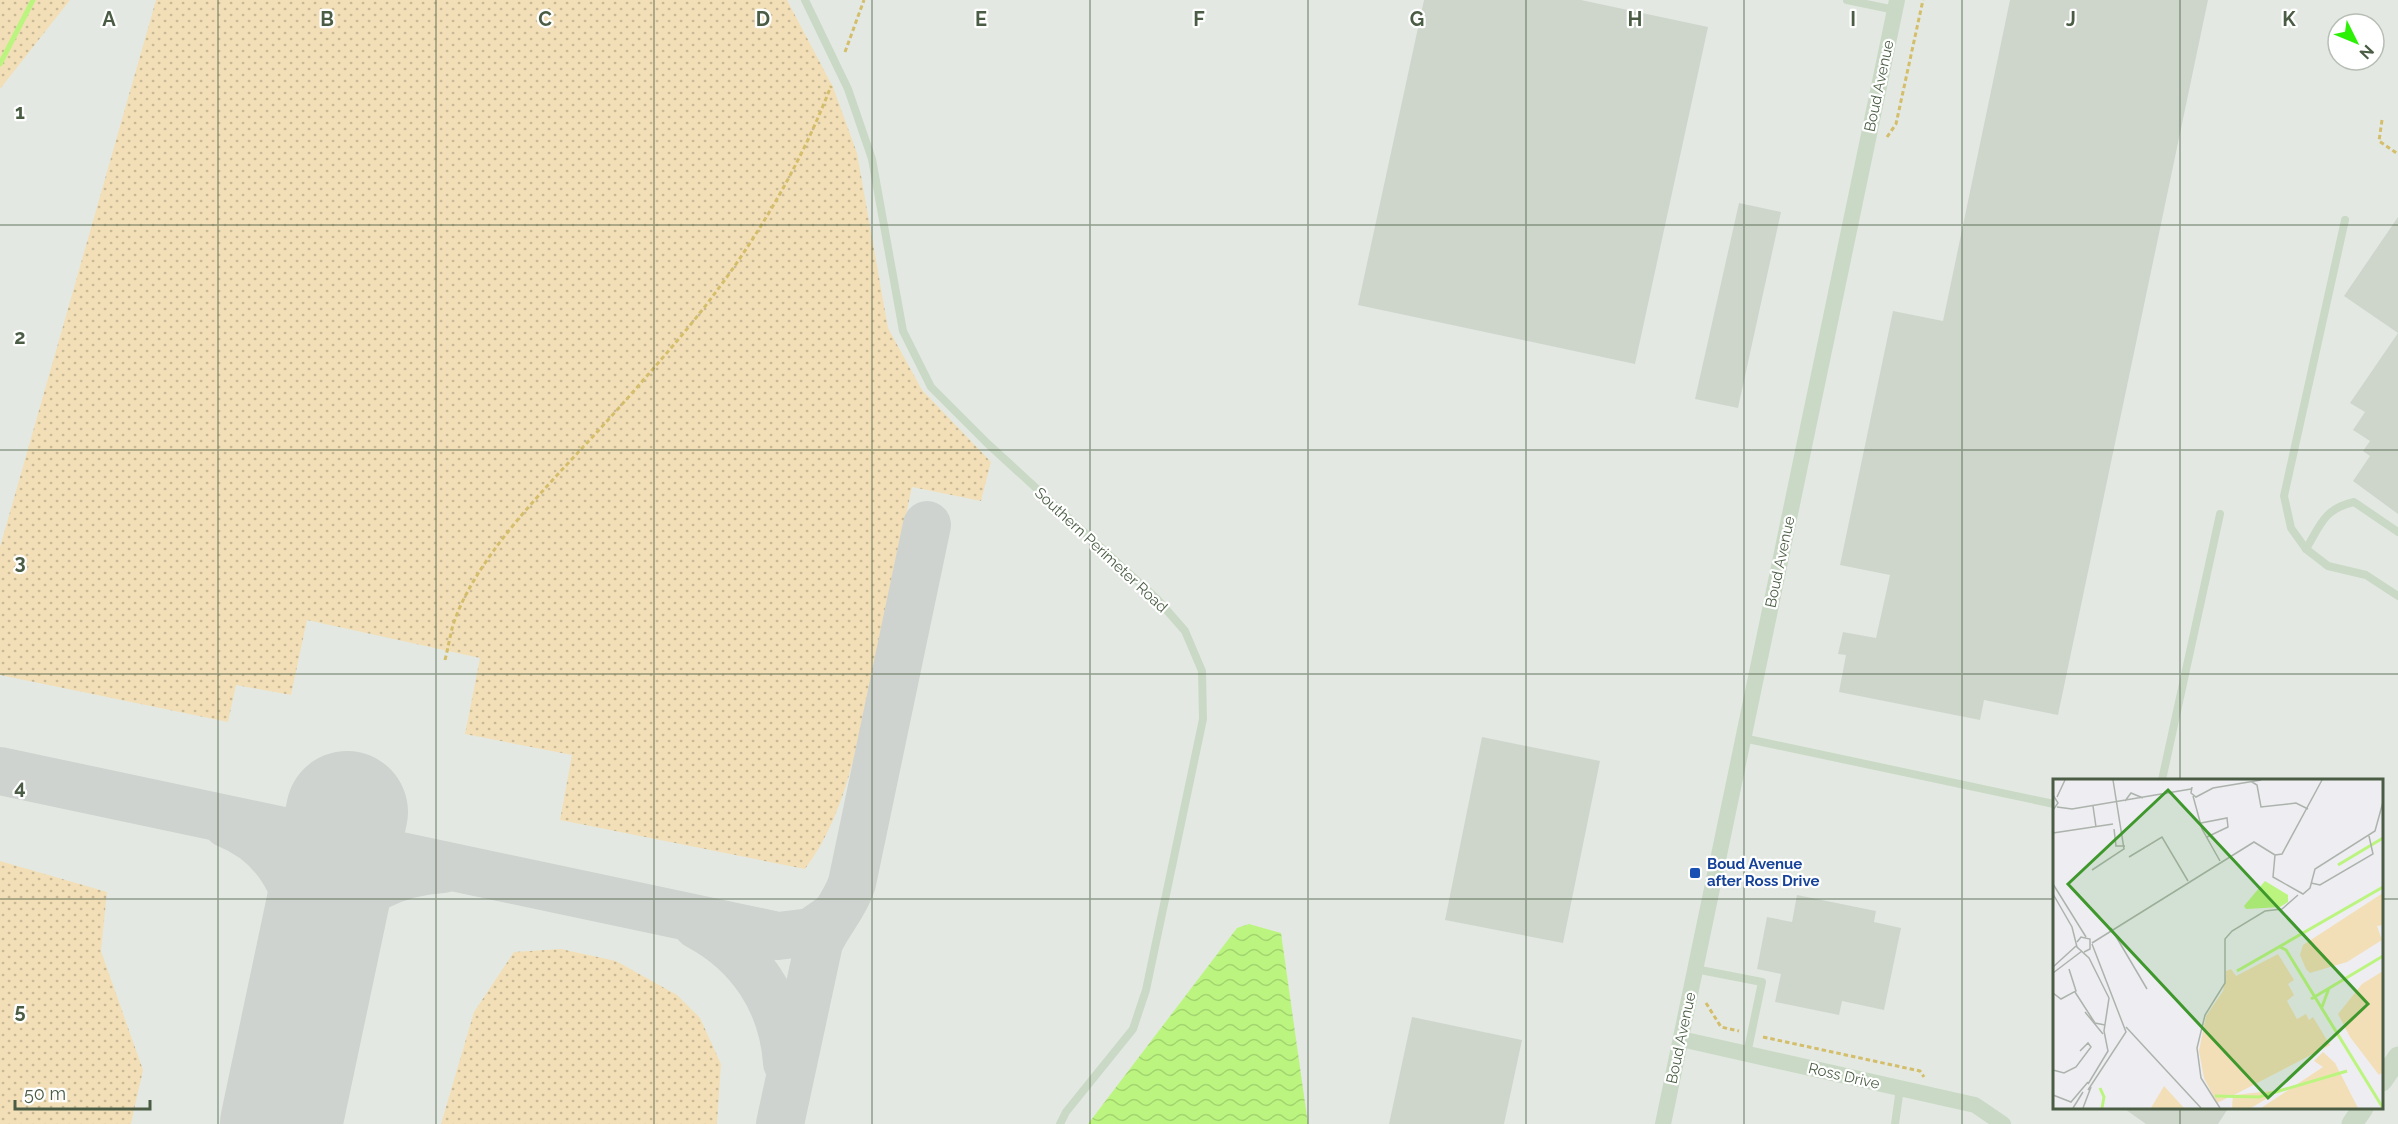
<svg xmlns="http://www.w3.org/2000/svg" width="2398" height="1124" font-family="Raleway,sans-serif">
<defs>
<pattern id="grass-dots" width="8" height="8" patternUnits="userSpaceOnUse" patternTransform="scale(1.5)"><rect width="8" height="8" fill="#f3dfb7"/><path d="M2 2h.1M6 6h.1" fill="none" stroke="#c7b896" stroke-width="1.8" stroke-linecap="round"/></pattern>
<pattern id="water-waves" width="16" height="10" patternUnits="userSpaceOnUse" patternTransform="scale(1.5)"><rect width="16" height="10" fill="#bbf57f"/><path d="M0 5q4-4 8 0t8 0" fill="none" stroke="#a2d46f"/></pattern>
</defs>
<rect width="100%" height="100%" fill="#eeedf1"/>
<!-- airport -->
<path fill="#e3e9e2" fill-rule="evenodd" d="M0,0H2398V1124H0ZM2338,24H2374V60H2338ZM2054,780H2382V1108H2054Z"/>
<!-- grass -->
<g fill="url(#grass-dots)">
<path d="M0,0H70L0,89Z"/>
<path d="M156,0H787L833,87L857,153L888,328L922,390L991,462L981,501L912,487C899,547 887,607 874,667C859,735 848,812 805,869L560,820L572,755L465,734L480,658L307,620L291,695L236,685L228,722L0,675V547Z"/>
<path d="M0,861L107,892L101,951L143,1070L131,1124H0Z"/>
<path d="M561,949L616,961L677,995L700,1018L721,1064L717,1124H441L474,1012L514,952Z"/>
</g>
<!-- water -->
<path fill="url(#water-waves)" d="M1249,924L1281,933L1308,1124H1088L1237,928Z"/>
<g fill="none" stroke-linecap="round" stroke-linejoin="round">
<!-- stream -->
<path stroke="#bbf57f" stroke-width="5" d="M0,64L33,0"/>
<!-- taxiway -->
<g stroke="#cfd3d0" stroke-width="48">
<path d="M0,771L778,936L811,932L834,916"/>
<path d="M227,824C295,851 305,916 312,980"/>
<path d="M697,925C750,953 783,1002 787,1063"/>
<path d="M312,978C317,964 320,947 327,934C352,892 395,872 443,869"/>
<path d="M780,1124L819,943C829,921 845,905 852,883L927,525"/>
</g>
<!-- runway -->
<path stroke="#cfd3d0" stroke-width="122" d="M281,1124L347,812"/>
</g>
<!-- building -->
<g fill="#ced6cc">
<path d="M1424,0H1581L1708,27L1635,364L1358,305Z"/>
<path d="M2010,0H2208L2058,715L1984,700L1980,720L1839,692L1846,655L1838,654L1843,632L1876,638L1890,575L1840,565L1893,311L1943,321Z"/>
<path d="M1739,203L1781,212L1738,408L1695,399Z"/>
<path d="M2398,217V333L2344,296Z"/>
<path d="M2398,333V514L2353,481L2370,456L2363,451L2370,441L2353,430L2365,412L2350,403Z"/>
<path d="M1482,737L1600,761L1563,943L1445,920Z"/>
<path d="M1797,895L1876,911L1874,922L1901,928L1884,1010L1842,1001L1839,1015L1775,1002L1781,974L1757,969L1767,917L1792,922Z"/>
<path d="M1412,1017L1522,1040L1504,1124H1389Z"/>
<path d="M2122,1107H2229L2218,1124H2146Z"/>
</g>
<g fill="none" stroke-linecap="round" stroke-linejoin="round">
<!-- path -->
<g stroke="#d4be6b" stroke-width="3" stroke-dasharray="4.5 3" stroke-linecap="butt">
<path d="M845,52L864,0"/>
<path d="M2382,120L2379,141L2398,154"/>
<path d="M1887,137L1896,124L1923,0"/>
<path d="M445,660C448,648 450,636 453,625C474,561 539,495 584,446C616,412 647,376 677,341C742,264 795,179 831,86"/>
<path d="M1706,1003L1721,1027L1739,1031"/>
<path d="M1763,1037L1920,1071L1924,1077"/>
</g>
<!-- service -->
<g stroke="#cad9c5" stroke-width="8">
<path d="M805,0L848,89L872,159L903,331L931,387L988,444L1157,599L1185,631L1202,671L1203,719L1146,990L1133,1029L1066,1112L1060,1124"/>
<path d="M1847,0L1895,10"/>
<path d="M2345,220L2284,496L2291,528L2306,549L2328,566L2366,575L2398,596"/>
<path d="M2306,549C2321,524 2324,509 2354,502L2398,532"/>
<path d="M1743,738L2054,804"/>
<path d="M2162,780L2220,514"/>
<path d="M1695,969L1762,982L1747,1054"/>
<path d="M1895,1124L1900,1088"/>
</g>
<!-- minor -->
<g stroke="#cad9c5" stroke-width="16">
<path d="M1681,1039L1975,1105L2003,1124"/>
<path d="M1663,1124L1897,0"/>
</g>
<!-- tertiary -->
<g stroke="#cad9c5" stroke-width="21">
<path d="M2382,1081L2398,1057"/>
<path d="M2352,1124L2363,1108"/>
</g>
</g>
<!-- grid -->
<path fill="none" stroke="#4a5d44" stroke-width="1.5" stroke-opacity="0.55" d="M218,0V1124M436,0V1124M654,0V1124M872,0V1124M1090,0V1124M1308,0V1124M1526,0V1124M1744,0V1124M1962,0V1124M2180,0V780M0,225H2398M0,450H2398M0,674H2398M0,899H2054M2382,899H2398M2180,1108V1124"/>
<!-- markers -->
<rect fill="#1a4fb4" stroke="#fff" stroke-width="2" x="1689" y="867" width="12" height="12" rx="3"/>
<g text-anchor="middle" stroke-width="4.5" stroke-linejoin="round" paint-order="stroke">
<!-- street labels -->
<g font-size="15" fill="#4a5d44" stroke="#fff">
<text transform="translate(1879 86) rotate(-78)" y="5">Boud Avenue</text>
<text transform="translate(1101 550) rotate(43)" y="5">Southern Perimeter Road</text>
<text transform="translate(1780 562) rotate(-78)" y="5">Boud Avenue</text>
<text transform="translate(1681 1038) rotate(-78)" y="5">Boud Avenue</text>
<text transform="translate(1844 1076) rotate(13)" y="5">Ross Drive</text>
</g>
<!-- transit labels -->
<g font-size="15" font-weight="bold" fill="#164399" stroke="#fff" text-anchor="start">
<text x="1707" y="869">Boud Avenue<tspan x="1707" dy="17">after Ross Drive</tspan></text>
</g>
</g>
<!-- overview -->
<g transform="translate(2053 779)">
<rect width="330" height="330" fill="#eeedf1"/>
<path d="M330,114V146L324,147L329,161L294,183L257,194L253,190L247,176L250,166ZM225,175L241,201L235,205L241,216L234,222L244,240L253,235L256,241L260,238L277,266L181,316L228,311L198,329H179L180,316L164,324L151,299L146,272L153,237L170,212L173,192L178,190L183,197ZM330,192V293L326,296L297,258L285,235L309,205ZM270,273L282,284L305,329H208L270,288L261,282ZM111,307L131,329H98Z" fill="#f3dfb7"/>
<path d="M212,102L235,116V123L227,128L193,130L191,127Z" fill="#bbf57f"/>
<path fill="none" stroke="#bbf57f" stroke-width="3" d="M285,86L330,59M227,168L233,171L330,329M184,192L330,108M258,220L330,177M269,228L276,209M47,309L51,318L49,329M162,317L206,318L294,292"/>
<path fill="none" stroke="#acb3ac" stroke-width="1.5" d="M199,3L204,6L208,28L243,24L255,30M139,8L138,14L143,18L160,9L208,1M0,16L5,24L0,31M140,17L149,50L167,82M4,18L12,1M72,22L78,14L90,19M40,27L43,48M4,28L19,30L138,10M148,44L174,39L175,48L154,58M61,50L63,67H72M0,54L60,45M222,76L229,75L269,1M76,78L109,58L135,102M39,91L71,70L60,1M258,104L267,106L320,75L316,57M0,105L33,158M0,115L19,148L24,168L36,179L56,219L51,252L55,272L35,305M58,149L94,210M24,163L28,158L37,160V170L31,173M39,164L201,63L222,76L220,98L250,115L257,109L262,90L322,52L330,23M0,188L23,167M0,194L29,172M22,213L42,244L52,246M0,214L8,220L23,212L16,190M32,233L50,255M73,248L148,329M0,291L11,294L23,288L38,268L35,264L27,272M35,311L73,253L39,165M0,316L18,323L35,303M20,329L30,313M30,329L38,308M167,329L148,299L144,269L152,236L172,204V160L179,152L212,132L229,130L245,116"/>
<path fill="#3e982c" fill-opacity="0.15" stroke="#3e982c" stroke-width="3" d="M115,11L315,225L215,319L15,105Z"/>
<rect width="330" height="330" fill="none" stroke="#4a5d44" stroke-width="3"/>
</g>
<g font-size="20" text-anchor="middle" font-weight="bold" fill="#4a5d44" stroke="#fff" stroke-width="4.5" stroke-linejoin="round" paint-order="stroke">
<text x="109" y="26">A</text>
<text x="327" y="26">B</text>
<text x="545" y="26">C</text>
<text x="763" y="26">D</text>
<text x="981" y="26">E</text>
<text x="1199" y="26">F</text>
<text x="1417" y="26">G</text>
<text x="1635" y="26">H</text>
<text x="1853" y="26">I</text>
<text x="2071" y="26">J</text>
<text x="2289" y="26">K</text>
<text x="20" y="119">1</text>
<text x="20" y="344">2</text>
<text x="20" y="569">3</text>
<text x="20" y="794">4</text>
<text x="20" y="1018">5</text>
</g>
<!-- north arrow -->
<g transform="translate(2356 42) rotate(133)"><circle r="28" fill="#ffffff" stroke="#b7beb4" stroke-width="1.5"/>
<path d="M0-4.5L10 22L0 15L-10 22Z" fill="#2cf107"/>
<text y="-9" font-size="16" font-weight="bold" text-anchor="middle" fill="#4a5d44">N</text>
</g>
<!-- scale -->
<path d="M15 1100v9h135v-9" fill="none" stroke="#4a5d44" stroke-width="3"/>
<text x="24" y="1100" font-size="18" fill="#4a5d44" stroke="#ffffff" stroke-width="4.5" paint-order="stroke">50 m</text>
</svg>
